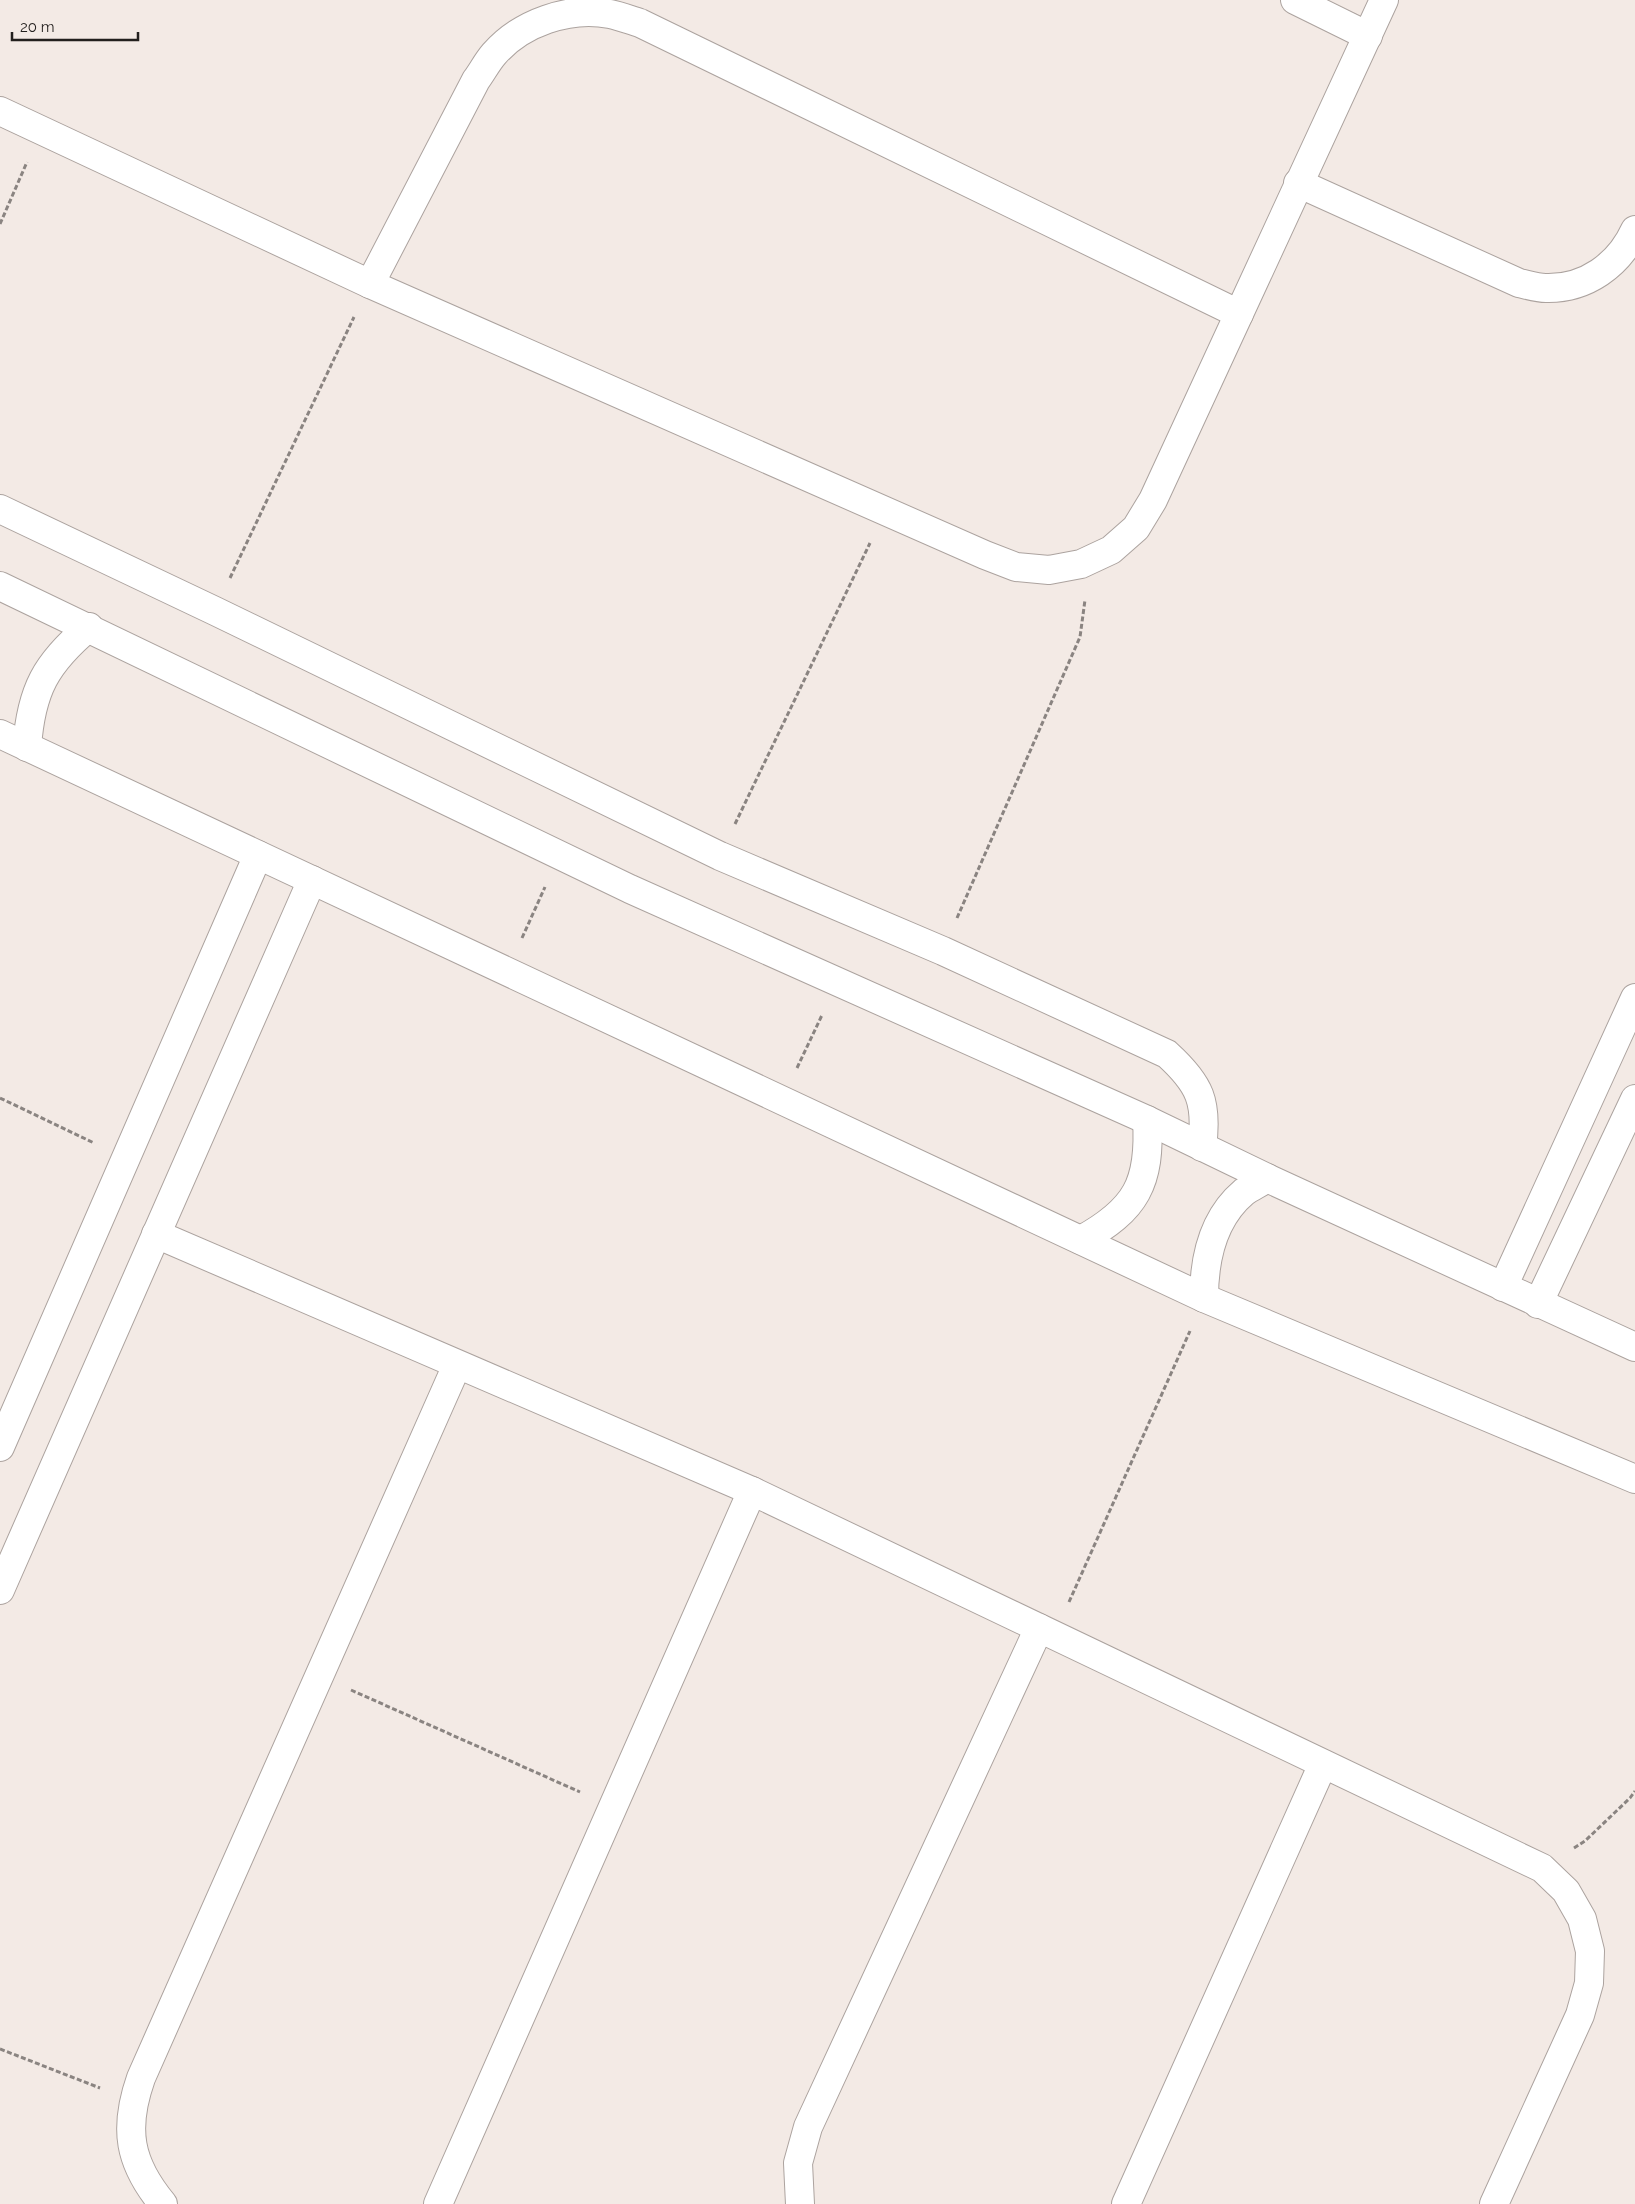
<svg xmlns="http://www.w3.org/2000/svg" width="1635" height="2204" font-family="Raleway,sans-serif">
<rect width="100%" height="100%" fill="#f3eae5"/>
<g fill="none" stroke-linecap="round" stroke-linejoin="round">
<defs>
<g id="minor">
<path d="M1295,0L1368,36"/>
<path d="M0,111L370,284L985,555L1016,567L1049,570L1081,564L1111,550L1136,528L1153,500L1384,0"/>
<path d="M1298,183L1519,283C1528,285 1537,288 1546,288C1586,289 1619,265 1635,230"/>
<path d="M370,284L476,80C482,72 487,62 494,54C521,23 569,6 610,14C620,16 630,20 640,23L1239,314"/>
<path d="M0,509L215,611L720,856L943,951L1167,1054C1200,1084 1208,1102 1202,1147"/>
<path d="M0,586L630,889L1147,1120L1267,1178L1635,1347"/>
<path d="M0,734L1204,1298L1635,1479"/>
<path d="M27,747C31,690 46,663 89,627"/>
<path d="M156,1234L752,1491L1542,1868L1566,1891L1582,1919L1590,1951L1589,1983L1580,2015L1494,2204"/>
<path d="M1081,1240C1136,1210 1151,1183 1147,1120"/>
<path d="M1503,1287L1635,998"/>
<path d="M1204,1298C1204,1259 1212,1219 1244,1192C1251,1187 1260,1183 1267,1178"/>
<path d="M1538,1304L1635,1099"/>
<path d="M0,1447L258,855"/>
<path d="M0,1590L312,880"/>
<path d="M163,2204C129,2163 123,2129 141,2078L457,1365"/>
<path d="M438,2204L752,1491"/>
<path d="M800,2204L798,2163L808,2127L1039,1628"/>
<path d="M1126,2204L1323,1764"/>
</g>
</defs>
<!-- minor casing -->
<use href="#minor" stroke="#aca39f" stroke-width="30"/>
<!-- path -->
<g stroke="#8a8481" stroke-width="3" stroke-dasharray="5 2.5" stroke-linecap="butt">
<path d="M0,224L27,162"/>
<path d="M230,578L354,317"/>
<path d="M735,824L870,543"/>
<path d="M957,918L1080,637L1085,600"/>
<path d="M522,938L545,887"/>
<path d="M797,1068L822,1015"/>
<path d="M0,1098L94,1143"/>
<path d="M1069,1602L1190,1331"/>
<path d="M351,1690L580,1792"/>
<path d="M1574,1848L1585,1841L1630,1798L1635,1791"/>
<path d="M0,2049L100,2088"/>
</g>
<!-- minor -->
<use href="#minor" stroke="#fff" stroke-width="28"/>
</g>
<!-- scale -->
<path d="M12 32v8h126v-8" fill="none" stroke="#221f1d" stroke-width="2.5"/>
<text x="20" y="32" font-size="15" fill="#221f1d" stroke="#f3eae5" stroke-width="4" paint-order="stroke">20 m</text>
</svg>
